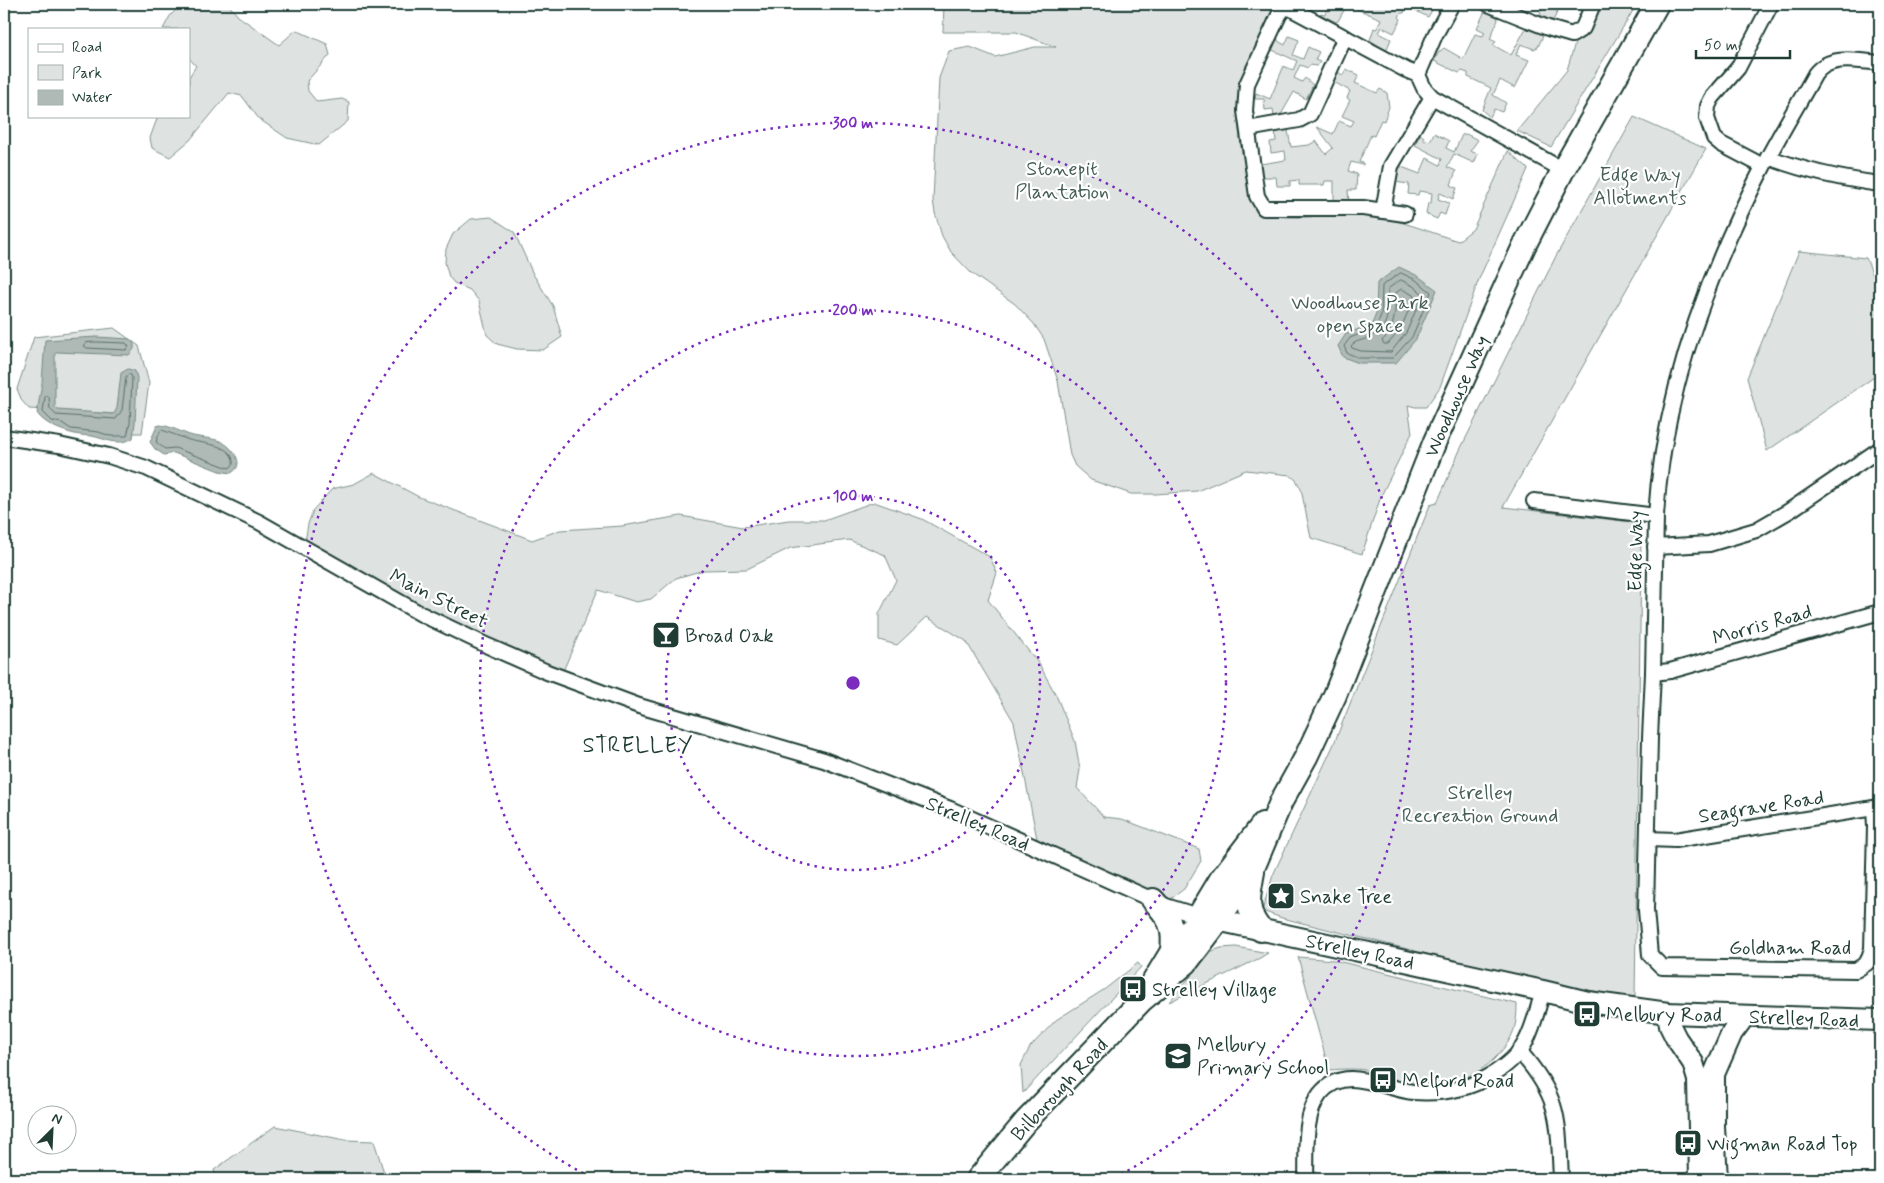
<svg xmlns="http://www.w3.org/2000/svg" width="1884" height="1183" font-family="Mynerve,sans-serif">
<rect width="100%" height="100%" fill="#fff"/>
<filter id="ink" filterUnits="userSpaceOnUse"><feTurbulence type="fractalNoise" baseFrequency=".02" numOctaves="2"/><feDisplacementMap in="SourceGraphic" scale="10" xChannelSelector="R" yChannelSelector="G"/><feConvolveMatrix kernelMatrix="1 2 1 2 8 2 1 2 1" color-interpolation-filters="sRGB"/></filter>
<g filter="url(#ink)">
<!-- green -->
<g fill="#dee3e2" stroke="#7e908b">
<path d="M182,4H228L238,16L279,45L296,30L327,44L330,55L307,81L308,91L317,102L342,99L349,102L348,121L319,145L287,138L259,119L242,96L229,93L190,140L170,157L152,148L150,138L158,116H189V77L196,66L189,58V29H163L170,16Z"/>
<path d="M944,4H1280L1245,68L1237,110L1241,148L1257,213C1295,222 1331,213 1369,216C1399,219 1429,232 1458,241L1473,229L1508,151L1528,169L1479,279L1440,387L1426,407H1415L1408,405L1412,433L1381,496L1362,554L1311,538L1301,489L1296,480L1290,475L1246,470L1197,491L1156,494H1131L1091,480L1075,466L1070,455L1058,381L1044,339L1034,324L1015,304L971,273L951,252L942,236L935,213L933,200L939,78L949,51L970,47L995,57L1035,47H1056L1016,32H943Z"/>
<path d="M1329,4H1432L1435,5L1428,17L1406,6L1404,13H1401L1399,17L1401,19L1394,33L1382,27L1379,33L1391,39L1386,51L1370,40L1374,28L1377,29L1381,19L1347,5L1338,21L1336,22L1320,14L1321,13L1325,14Z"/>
<path d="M1545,4H1561L1553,21L1542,16L1540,13Z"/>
<path d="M1599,4H1637L1551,147L1517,131L1567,70L1575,43L1587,36Z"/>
<path d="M1485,11L1497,17L1498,20L1490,39L1496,42L1493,45L1511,55L1526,28L1530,27L1544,33L1538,47L1534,49L1521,44L1516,55L1529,60L1515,88L1500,80L1493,95L1506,103L1502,112L1494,109L1490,117L1482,110L1491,88L1468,77V73L1462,71L1459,73L1434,61L1439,52L1444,48L1463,59L1475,34L1483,36L1485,32L1477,28Z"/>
<path d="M1289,36L1299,40L1293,55L1303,59L1308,47L1319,52L1315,60L1320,62L1317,66L1310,65L1308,68L1300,65L1294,78L1302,82L1305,78L1313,85L1306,99L1294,92L1282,113L1274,118L1273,109L1265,110L1264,99H1255L1256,93L1270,99L1283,68V66L1293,70L1297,61L1270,49L1275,38L1278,39V41L1285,45Z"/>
<path d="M1346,69L1359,75L1355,83L1377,93L1380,89L1387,93L1389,107L1384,121L1381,120L1374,136L1371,135L1359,162L1363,163V165L1351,162L1348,171L1357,174L1356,190H1348L1349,202H1337L1334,199V181H1325L1324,185H1299V180L1290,181V186H1277L1276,177H1258L1257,168L1260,164L1286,160L1285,151L1271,153L1270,142L1276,141L1275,131L1286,130L1288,131L1291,147L1309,145L1316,141L1326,154L1333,148L1317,127L1333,134L1339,121L1351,126L1354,121L1342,116L1350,100L1347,98L1350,91L1332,81L1337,72L1343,75Z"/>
<path d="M1634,117L1706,149L1503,507L1640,523L1641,555L1635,998L1554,984L1500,972L1282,918L1262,911L1273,875L1333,746L1430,505L1437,503L1459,452L1556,256Z"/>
<path d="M1434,133L1449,141L1446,148L1454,152L1462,135L1466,134L1478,140L1470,151L1478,154L1474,163L1454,154L1447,167L1456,171L1451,185L1457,188L1453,199L1440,193L1438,199L1449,203L1445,215L1440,213L1437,219L1426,214L1428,203H1431L1432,193L1419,191L1418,195L1408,194L1409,184L1394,182L1399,166L1420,174L1427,158L1440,165L1442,159L1415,145L1420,134L1424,137L1423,139L1430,141Z"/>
<path d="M491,217L514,232L533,274L553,306L562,337L543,350L517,349L497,344L487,335L479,301L470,290L454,283L449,277L445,263L446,249L453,234L471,219Z"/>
<path d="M1799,251L1866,258L1880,292V373L1767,451L1747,378Z"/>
<path d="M114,328L139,346L149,383L142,433H134L115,414L29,409L22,401L17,389L34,337Z"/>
<path d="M374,473L419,497L532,540L560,530L622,526L681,516L743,527L789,520H824L874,502L922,519L990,557L997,573L988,600L1039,664L1056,695L1075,741L1080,769L1077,788L1104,817L1122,819L1199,849L1201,861L1184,889L1168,901L1038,844L1014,722L966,641L927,617L897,645L879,640V614L896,580L885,555L849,540L790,548L747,569L704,570L676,578L651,599L636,602L598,590L563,671L498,644L423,609L305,542L308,524L313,510L332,489L354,484Z"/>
<path d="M1236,947L1268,953L1260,958L1169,1002L1212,951L1221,948Z"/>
<path d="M1298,957L1333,960L1517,1004C1517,1029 1512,1041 1494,1059C1468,1085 1428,1089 1393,1079C1386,1077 1379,1073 1372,1071C1357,1068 1344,1069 1329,1070Z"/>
<path d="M1138,963L1141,967L1023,1093L1021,1065L1030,1047L1056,1020L1105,989Z"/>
<path d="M275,1126L345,1140L374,1141L386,1179H216L214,1170Z"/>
</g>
<!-- water -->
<g fill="#afbab7" stroke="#758883">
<path d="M1399,267L1418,276L1437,290L1416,339L1396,363H1359L1343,357L1338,346L1346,334L1372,324L1376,314L1377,283Z"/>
<path d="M97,337L130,339L134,344V349L129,355L57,352L55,354V407L58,410L114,414L117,408L121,373L128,369L135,371L137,378L135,423L133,438C121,446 107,440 96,437C90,435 85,436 80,435C67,433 44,425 37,413L42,383L45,340Z"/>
<path d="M160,425C171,426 182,433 193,436C202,438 212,438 220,441C232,446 247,465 231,473L219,471L174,453L164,455L155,449L150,442L157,426Z"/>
</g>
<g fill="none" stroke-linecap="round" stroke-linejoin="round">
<!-- shore -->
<g stroke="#596f68" stroke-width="1">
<path d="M1401,273L1416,280L1431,292L1412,337L1393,358H1360L1347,353L1344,346L1350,338L1376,327L1381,315L1382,286Z"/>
<path d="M1401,280L1413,286L1423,294L1406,333L1391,352L1361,351L1352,348L1351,346C1355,341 1360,341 1365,339C1392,329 1387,314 1388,289Z"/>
<path d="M1402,289L1413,295L1414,298L1400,330L1388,344H1384L1382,341C1396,327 1395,311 1396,293Z"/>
<path d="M97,342L126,343L129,347L126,350L87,348L84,346L86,343Z"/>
<path d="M129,374L131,375L132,378L130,423L127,436H110L99,432L71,429L62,423L52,421L43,412L45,397L47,395L49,397L50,409L56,415L116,419L122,410L126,377Z"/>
<path d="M162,430C171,433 180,437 189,440C202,444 236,444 233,465L229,468L175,448L165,449L156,442L160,432Z"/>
</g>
<defs>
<g id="street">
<path d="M1452,4L1435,35L1418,75L1424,88L1432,97L1563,170"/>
<path d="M1488,4L1548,28L1572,35L1583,28L1593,4"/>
<path d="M1248,129L1299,120L1310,114L1345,37"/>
<path d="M1768,157C1804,171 1842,179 1880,184"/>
<path d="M1763,166L1721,144L1714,138L1707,118L1708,106L1712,98L1738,68L1771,4"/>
<path d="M1383,211L1391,166L1432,97"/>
<path d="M1405,214L1363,208H1264L1257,196L1245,111L1247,84L1279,15L1283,9L1290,8L1406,70L1418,75"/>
<path d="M4,437L59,445L109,456L146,468L259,522L421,614L488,646L547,672L639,706L824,760L950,809L1166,906L1198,916"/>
<path d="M1534,501L1656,516"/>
<path d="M1655,547L1709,544L1756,530L1789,511L1880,449"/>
<path d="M1653,673L1670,671L1880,612"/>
<path d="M1874,808L1875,827L1872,949L1867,963L1856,970L1662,967L1650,955L1646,910L1650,738L1653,673L1656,516C1663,393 1707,275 1763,167C1779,135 1798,105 1815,74C1830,54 1858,61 1880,63"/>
<path d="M1648,839L1675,840L1880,807"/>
<path d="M1519,1051C1561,1098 1558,1120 1561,1179"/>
<path d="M1306,1179C1307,1153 1303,1116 1320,1094C1345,1063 1383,1089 1413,1092C1441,1094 1467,1090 1490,1076C1503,1068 1519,1055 1526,1041C1534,1026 1538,1007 1543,991"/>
</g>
<g id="secondary">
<path d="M1203,917L1543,991L1588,1002L1668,1013L1880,1020"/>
<path d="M1668,1013L1670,1026L1676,1038L1693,1063L1698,1080L1700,1179"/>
<path d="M1717,1179L1714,1127V1074L1732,1033L1744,1017"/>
</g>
<g id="primary">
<path d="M1253,872C1249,895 1244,911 1261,930"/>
<path d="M1153,900C1169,917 1175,927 1172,951"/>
<path d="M1152,984L1172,951L1192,927L1221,879L1263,824"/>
<path d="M978,1179L1026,1121L1142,1000L1186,963L1218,921L1254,866L1281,802L1306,757L1335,695L1435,441L1524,246L1563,170L1657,4"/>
</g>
</defs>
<!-- street casing -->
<use href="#street" stroke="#1f3d34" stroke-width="18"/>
<!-- secondary casing -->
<use href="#secondary" stroke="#1f3d34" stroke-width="24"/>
<!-- primary casing -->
<use href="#primary" stroke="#1f3d34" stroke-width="26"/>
<!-- street -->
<use href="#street" stroke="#fff" stroke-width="14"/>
<!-- secondary -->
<use href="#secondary" stroke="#fff" stroke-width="20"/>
<!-- primary -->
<use href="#primary" stroke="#fff" stroke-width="22"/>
</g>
</g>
<!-- distance rings -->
<g fill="none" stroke="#7b2cbf" stroke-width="2.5" stroke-dasharray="2.5 5">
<circle cx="853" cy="683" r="187"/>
<circle cx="853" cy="683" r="373"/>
<path d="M590 1177A560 560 0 1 1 1116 1177"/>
</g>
<!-- icons -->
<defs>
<symbol id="bar-square" viewBox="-11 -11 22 22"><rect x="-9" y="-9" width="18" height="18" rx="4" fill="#1f3d34" stroke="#fff"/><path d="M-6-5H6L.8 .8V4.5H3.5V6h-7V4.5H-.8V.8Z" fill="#fff"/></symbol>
<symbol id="sight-square" viewBox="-11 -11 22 22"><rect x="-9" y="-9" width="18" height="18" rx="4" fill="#1f3d34" stroke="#fff"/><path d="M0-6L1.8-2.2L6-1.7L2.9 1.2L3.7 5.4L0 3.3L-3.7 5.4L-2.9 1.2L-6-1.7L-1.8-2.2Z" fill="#fff"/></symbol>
<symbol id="bus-square" viewBox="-11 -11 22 22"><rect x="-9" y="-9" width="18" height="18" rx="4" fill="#1f3d34" stroke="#fff"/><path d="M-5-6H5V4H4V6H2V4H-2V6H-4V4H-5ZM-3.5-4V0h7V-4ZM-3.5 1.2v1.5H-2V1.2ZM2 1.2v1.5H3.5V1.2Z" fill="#fff"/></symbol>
<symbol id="school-square" viewBox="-11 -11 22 22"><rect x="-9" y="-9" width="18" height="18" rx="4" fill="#1f3d34" stroke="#fff"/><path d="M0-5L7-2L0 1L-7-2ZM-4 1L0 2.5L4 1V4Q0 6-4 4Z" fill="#fff"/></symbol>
</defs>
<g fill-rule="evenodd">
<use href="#bar-square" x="650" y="619" width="32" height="32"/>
<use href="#sight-square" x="1265" y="880" width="32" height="32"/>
<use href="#bus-square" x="1117" y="973" width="32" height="32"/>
<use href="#bus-square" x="1571" y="998" width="32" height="32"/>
<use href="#school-square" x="1162" y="1040" width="32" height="32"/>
<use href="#bus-square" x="1367" y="1064" width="32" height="32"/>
<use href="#bus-square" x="1672" y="1127" width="32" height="32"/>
</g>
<g text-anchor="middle" stroke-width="4.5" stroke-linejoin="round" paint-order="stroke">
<!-- park labels -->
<g font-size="20" fill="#455e57" stroke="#fff">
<text x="1062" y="175">Stonepit<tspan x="1062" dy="23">Plantation</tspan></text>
<text x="1640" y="181">Edge Way<tspan x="1640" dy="23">Allotments</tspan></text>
<text x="1360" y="309">Woodhouse Park<tspan x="1360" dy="23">open space</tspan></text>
<text x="1480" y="799">Strelley<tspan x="1480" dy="23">Recreation Ground</tspan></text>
</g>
<!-- street labels -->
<g font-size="20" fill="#1f3d34" stroke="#fff">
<text transform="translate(1456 396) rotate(-66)" y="7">Woodhouse Way</text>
<text transform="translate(1635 551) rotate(-89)" y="7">Edge Way</text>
<text transform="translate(439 598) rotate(27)" y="7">Main Street</text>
<text transform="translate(1762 624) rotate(-16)" y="7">Morris Road</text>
<text transform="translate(1761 806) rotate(-9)" y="7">Seagrave Road</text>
<text transform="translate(978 823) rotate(23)" y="7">Strelley Road</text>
<text x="1790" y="954">Goldham Road</text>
<text transform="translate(1360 951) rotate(12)" y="7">Strelley Road</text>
<text transform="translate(1804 1018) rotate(2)" y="7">Strelley Road</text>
<text transform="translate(1059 1089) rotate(-47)" y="7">Bilborough Road</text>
</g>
<!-- poi labels -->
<g font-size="20" fill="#1f3d34" stroke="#fff" text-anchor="start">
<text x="685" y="642">Broad Oak</text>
<text x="1300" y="903">Snake Tree</text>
<text x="1152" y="996">Strelley Village</text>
<text x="1606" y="1021">Melbury Road</text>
<text x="1197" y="1051">Melbury<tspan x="1197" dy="23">Primary School</tspan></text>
<text x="1402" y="1087">Melford Road</text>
<text x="1707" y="1150">Wigman Road Top</text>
</g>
<!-- quarter labels -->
<g font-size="22" letter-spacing="1" fill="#1f3d34" stroke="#fff">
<text x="638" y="752">STRELLEY</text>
</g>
</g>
<circle cx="853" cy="683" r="8" fill="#7b2cbf" stroke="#fff" stroke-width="2.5"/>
<g font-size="15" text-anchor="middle" font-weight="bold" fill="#7b2cbf" stroke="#fff" stroke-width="4.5" stroke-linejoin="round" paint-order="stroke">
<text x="853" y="128">300 m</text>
<text x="853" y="315">200 m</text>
<text x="853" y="501">100 m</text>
</g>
<!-- margin -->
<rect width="1884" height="1183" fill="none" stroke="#fff" stroke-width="20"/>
<rect x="10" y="10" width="1864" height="1163" fill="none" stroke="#1f3d34" stroke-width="2" filter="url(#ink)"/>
<!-- legend -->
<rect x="28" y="28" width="162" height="90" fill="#ffffff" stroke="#a5b1ae"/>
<rect x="38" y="44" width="25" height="8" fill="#ffffff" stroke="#a5b1ae"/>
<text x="72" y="52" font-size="15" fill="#1f3d34">Road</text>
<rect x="38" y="65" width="25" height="15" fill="#dee3e2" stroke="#a5b1ae"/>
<text x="72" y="78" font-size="15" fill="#1f3d34">Park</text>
<rect x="38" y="90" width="25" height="15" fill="#afbab7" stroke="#a5b1ae"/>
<text x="72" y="102" font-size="15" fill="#1f3d34">Water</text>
<!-- north arrow -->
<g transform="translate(52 1130) rotate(24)"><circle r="24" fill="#ffffff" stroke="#a5b1ae"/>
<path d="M0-4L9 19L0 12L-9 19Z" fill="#1f3d34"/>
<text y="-8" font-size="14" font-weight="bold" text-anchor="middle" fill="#1f3d34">N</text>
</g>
<!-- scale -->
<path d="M1696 50v8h94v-8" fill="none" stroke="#1f3d34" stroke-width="2.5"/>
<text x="1704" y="50" font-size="15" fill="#1f3d34" stroke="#ffffff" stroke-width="4" paint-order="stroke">50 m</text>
</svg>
